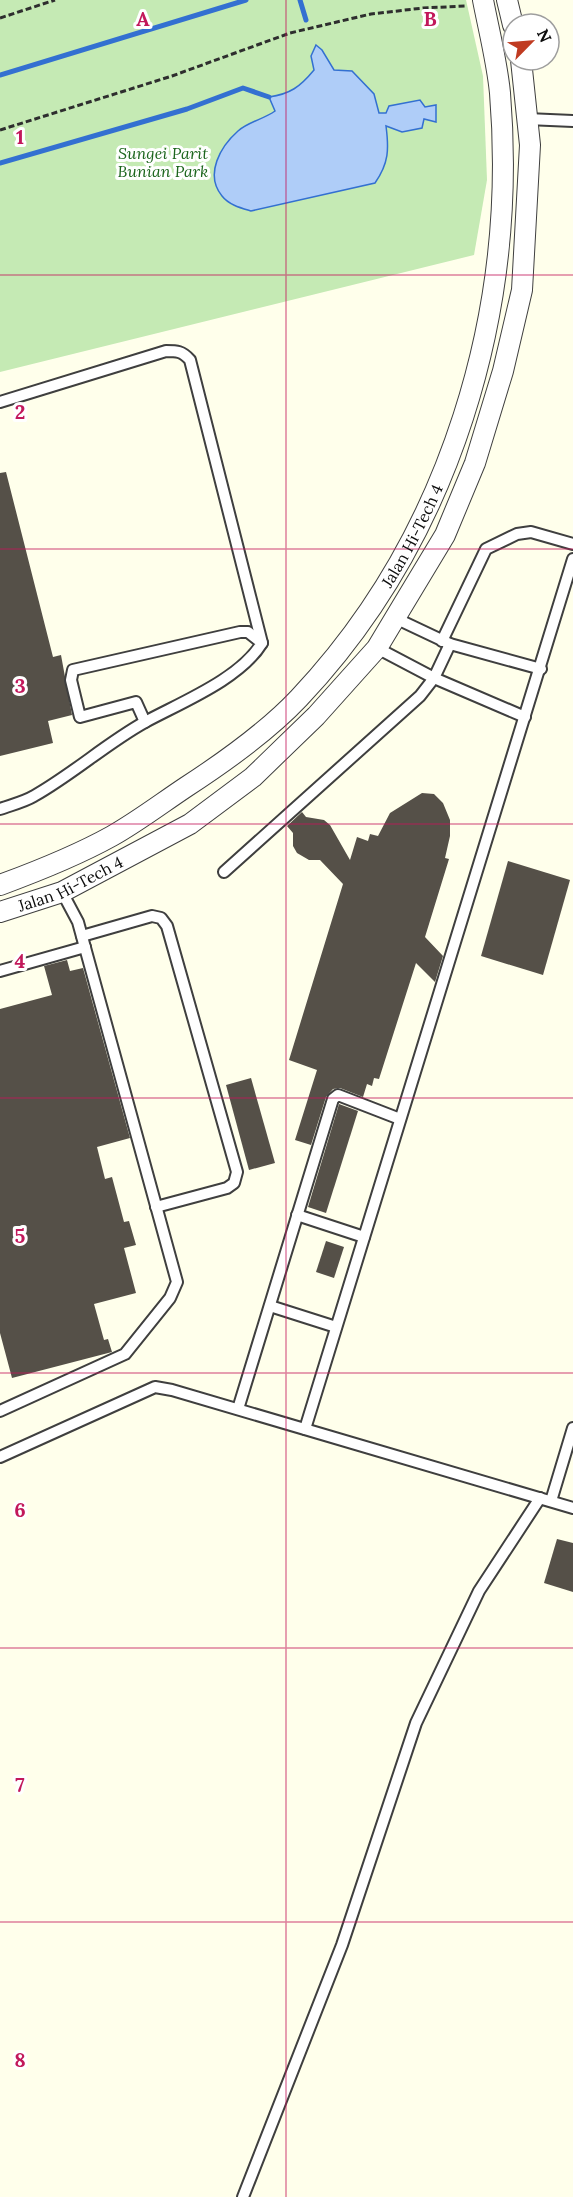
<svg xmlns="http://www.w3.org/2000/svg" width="573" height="2197" font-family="Lora,serif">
<rect width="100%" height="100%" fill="#ffffeb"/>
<!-- green -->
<path fill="#c5eab4" d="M0,0H466L483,76L487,180L474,255L0,372Z"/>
<!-- water -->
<path fill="#afcdf8" stroke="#3370d1" stroke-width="1.5" d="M316,45L322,50L334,70L352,71L374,94L379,113H386L389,106L420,100L425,107L436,105V122L424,119L422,128L402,132L386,126C389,149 389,163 375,183L251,211C241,208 229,205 222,196C204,174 221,146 238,131C248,122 264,119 275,111L269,97C290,94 300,87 314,70L311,56Z"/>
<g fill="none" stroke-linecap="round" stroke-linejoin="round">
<!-- stream -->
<g stroke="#3370d1" stroke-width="5">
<path d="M300,0L306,20"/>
<path d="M0,75L246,0"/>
<path d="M0,163L187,109L243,88L269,97"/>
</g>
</g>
<!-- building -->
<g fill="#555048">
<path d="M6,472L53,657L61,655L72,715L48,721L53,743L0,756V473Z"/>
<path d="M422,793L434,794L443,803L450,820V836L445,858L449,859L425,937L443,956L435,982L416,963L379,1079L374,1078L372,1086L367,1084L363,1097L340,1088L333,1089L326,1097L311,1145L295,1140L317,1070L289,1060L343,884L320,860H309L297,853L293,846V833L287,826L302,812L306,817L324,820L330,825L350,860L357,837L368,841L370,834L378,836L390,813Z"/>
<path d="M508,861L570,880L543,975L481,956Z"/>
<path d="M67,960L70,971L83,968L130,1138L97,1147L105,1179L112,1177L124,1222L129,1221L136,1245L124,1248L136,1293L94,1304L104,1340L108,1339L112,1352L12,1378L0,1333V1009L52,995L44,966Z"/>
<path d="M251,1078L275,1163L249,1170L226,1085Z"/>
<path d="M339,1104L358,1111L326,1213L308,1207Z"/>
<path d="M326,1241L344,1247L334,1278L316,1272Z"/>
<path d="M557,1539L573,1543V1592L544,1583Z"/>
</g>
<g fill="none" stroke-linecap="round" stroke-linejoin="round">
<defs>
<g id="service">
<path d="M527,119L573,121"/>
<path d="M0,402L166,351C177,351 182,351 190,360L262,643C240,679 182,702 145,722C107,743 73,774 34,796C24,802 11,805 0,809"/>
<path d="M395,618L450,644L541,669"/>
<path d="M442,641L486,549L517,534L531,532L573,544"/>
<path d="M377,648L434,678L525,717"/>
<path d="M145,722L136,702L80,717L71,680L73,670L240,632H248L262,643"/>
<path d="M224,872L420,696L434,678L450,644"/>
<path d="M82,936L152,916L161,918L167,926L237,1172L234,1183L227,1188L156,1207"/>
<path d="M0,971L85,947"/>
<path d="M297,1215L364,1237"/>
<path d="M270,1306L336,1327"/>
<path d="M238,1409L333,1099L338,1095L400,1119"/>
<path d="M0,1411L125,1354L170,1298L177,1282L78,922L62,892"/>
<path d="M305,1429L573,559"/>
<path d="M0,1457L155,1387L172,1390L573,1508"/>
<path d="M551,1501L573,1428"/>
<path d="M243,2197L342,1945L416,1723L479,1591L540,1498"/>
</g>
<g id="minor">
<path d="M507,0L513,25"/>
<path id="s1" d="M0,885C38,871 76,856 112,836C137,822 162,803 186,787C226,761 267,732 299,698C451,537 518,311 500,93C497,62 489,31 483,0"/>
<path id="s2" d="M0,912L62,892L190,824L253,777L316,716L377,648L395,618L445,535L475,463L503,371L522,290L530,145L521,60"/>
</g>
</defs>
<!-- service casing -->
<use href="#service" stroke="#3f3f3f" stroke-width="14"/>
<!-- minor casing -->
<use href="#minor" stroke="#3f3f3f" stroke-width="22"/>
<!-- path -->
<g stroke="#2e2e2e" stroke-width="3" stroke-dasharray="6 3" stroke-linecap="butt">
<path d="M0,18L55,0"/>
<path d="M0,130L172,76L290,33L371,14L423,8L465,6"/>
</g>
<!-- service -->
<use href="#service" stroke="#fff" stroke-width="10"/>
<!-- minor -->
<use href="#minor" stroke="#fff" stroke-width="20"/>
</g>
<!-- grid -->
<path fill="none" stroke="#c2185b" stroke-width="1.5" stroke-opacity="0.55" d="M286,0V2197M0,275H573M0,549H573M0,824H573M0,1098H573M0,1373H573M0,1648H573M0,1922H573"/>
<g text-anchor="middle" stroke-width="6" stroke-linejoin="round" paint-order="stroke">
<!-- park labels -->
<g font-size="16" font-style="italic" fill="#1b651c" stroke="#fff">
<text x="163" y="159">Sungei Parit<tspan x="163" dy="18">Bunian Park</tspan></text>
</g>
<!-- street labels -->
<g font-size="16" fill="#0c0c0c" stroke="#fff">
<text dy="6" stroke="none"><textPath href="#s1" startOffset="554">Jalan Hi-Tech 4</textPath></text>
<text dy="6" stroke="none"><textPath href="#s2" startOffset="76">Jalan Hi-Tech 4</textPath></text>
</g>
</g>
<g font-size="20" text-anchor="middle" font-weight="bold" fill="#c2185b" stroke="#fff" stroke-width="6" stroke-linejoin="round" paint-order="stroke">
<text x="143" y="26">A</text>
<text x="430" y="26">B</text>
<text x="20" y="144">1</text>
<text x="20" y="419">2</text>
<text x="20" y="693">3</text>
<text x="20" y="968">4</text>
<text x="20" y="1243">5</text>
<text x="20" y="1517">6</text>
<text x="20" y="1792">7</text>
<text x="20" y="2067">8</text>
</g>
<!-- north arrow -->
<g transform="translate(531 42) rotate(65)"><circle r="28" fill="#ffffff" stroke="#9e9e9e" stroke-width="1.5"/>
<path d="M0-4.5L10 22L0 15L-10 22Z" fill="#c03b21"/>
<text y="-9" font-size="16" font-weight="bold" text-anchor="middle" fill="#0c0c0c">N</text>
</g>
</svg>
